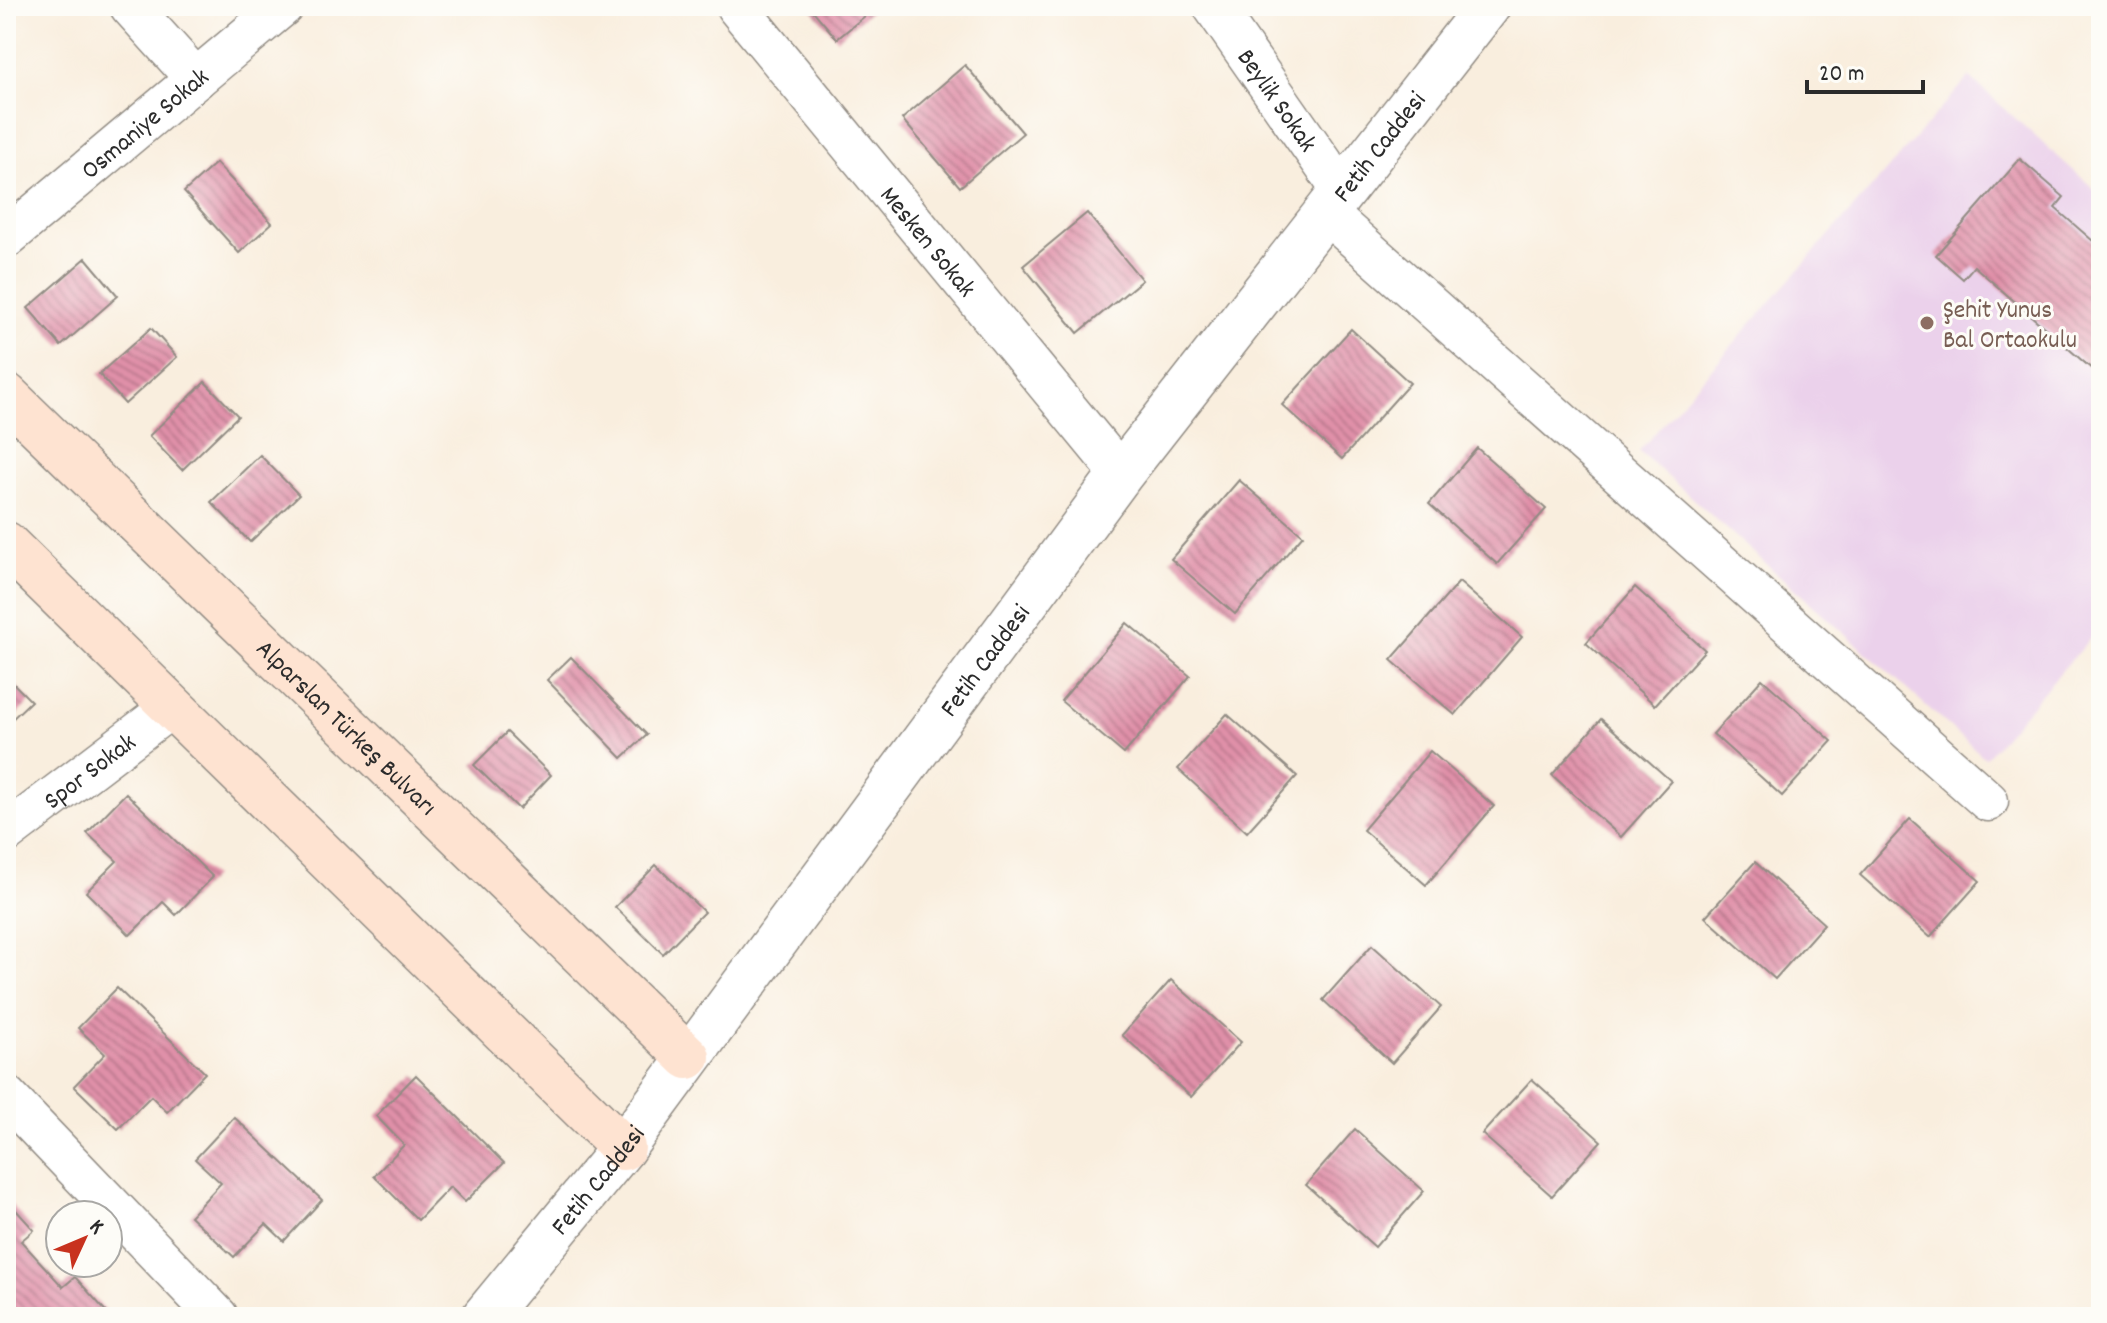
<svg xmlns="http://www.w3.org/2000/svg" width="2107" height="1323" font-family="Dekko,sans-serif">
<defs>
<pattern id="building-back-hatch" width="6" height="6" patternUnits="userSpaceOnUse" patternTransform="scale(2)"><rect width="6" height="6" fill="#e090a9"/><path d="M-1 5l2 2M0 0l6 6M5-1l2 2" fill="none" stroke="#b6768a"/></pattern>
</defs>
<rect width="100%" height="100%" fill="#fdfcf7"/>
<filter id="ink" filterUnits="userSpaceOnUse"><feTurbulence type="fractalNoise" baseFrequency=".0125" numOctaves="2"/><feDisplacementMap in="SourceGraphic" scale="16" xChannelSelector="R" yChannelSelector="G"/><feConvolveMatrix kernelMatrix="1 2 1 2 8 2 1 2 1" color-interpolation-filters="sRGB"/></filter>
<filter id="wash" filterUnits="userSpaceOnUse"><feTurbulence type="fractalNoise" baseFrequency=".006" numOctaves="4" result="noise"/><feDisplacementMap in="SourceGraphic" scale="32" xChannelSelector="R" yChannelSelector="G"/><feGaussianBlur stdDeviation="1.8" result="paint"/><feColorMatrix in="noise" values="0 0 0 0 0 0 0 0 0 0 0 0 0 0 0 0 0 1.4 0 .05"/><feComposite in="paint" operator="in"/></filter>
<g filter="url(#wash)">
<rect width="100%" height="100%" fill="#f9eede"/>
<!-- built -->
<path fill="#ebd1eb" d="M1969,77L2101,195V626L1985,758L1639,451Z"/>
<g id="blocks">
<!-- building -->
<g fill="url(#building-back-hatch)">
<path d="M809,6H877L837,39Z"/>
<path d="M965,65L1023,133L960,187L902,119Z"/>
<path d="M2020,159L2064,197L2055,208L2101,248V377L1974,266L1963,279L1936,255Z"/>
<path d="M216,163L272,223L239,253L184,192Z"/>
<path d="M1087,213L1142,280L1078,333L1023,266Z"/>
<path d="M86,258L118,296L61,346L28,308Z"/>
<path d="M151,328L177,357L125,404L99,374Z"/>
<path d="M1351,329L1410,383L1342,459L1282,405Z"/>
<path d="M205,382L238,416L182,470L149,436Z"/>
<path d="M1477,448L1546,509L1497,564L1429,504Z"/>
<path d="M260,455L299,495L250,542L211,502Z"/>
<path d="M1239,480L1303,535L1235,614L1171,559Z"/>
<path d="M1459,582L1522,637L1455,715L1391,660Z"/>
<path d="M1635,587L1705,650L1655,705L1586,643Z"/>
<path d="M1127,623L1190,676L1124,754L1061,701Z"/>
<path d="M571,657L647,735L622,758L547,680Z"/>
<path d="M6,676L31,701L6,725Z"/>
<path d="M1762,679L1832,741L1782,796L1713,734Z"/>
<path d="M1227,714L1297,776L1247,832L1178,769Z"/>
<path d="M1601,719L1671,781L1621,837L1552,775Z"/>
<path d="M507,732L551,775L519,809L474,765Z"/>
<path d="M1430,751L1494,806L1426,885L1363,830Z"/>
<path d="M126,793L213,877L176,915L163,902L130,935L86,892L117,861L87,833Z"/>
<path d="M1910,819L1980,881L1930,937L1860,875Z"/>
<path d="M1755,862L1824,924L1775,979L1705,917Z"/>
<path d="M656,865L704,912L663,954L615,907Z"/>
<path d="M1372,945L1441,1007L1392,1063L1323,1000Z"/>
<path d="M1171,980L1241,1042L1191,1097L1122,1035Z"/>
<path d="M117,988L205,1073L167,1112L151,1096L118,1129L74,1086L105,1054L78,1028Z"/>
<path d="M416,1075L504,1163L465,1202L450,1187L418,1220L374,1176L404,1145L376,1116Z"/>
<path d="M1532,1079L1601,1141L1552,1196L1482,1134Z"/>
<path d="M234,1117L322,1200L284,1241L266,1224L234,1257L190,1216L221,1183L195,1159Z"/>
<path d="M1355,1129L1424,1191L1375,1247L1306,1185Z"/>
<path d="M6,1199L34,1230L21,1241L63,1287L75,1277L111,1317H6Z"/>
</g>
</g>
</g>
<g filter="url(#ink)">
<use href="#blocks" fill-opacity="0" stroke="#928c84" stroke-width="2"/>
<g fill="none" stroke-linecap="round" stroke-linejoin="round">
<defs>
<g id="minor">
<path d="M130,6L196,79"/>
<path id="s1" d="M736,6L1121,474"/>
<path id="s2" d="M1213,6L1343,192"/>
<path d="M1326,213L1988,801"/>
<path id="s3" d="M6,238L283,6"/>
<path id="s4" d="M6,833L173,706"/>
<path d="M6,1096L218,1317"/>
</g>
<g id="tertiary">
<path id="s5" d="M484,1317L623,1148L1121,474L1488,6"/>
</g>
<g id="secondary">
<path id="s6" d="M6,395L688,1057"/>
<path d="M6,544L623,1148"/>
</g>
</defs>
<!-- minor casing -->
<use href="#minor" stroke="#928c84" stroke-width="43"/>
<!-- tertiary casing -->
<use href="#tertiary" stroke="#928c84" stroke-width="47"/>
<!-- secondary casing -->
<use href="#secondary" stroke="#928c84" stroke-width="47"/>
<!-- minor -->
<use href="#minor" stroke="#fff" stroke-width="40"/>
<!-- tertiary -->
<use href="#tertiary" stroke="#fff" stroke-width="44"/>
<!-- secondary -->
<use href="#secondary" stroke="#fee3d1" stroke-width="44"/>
</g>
</g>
<!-- markers -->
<circle fill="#8d6e63" stroke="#fdfcf7" stroke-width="3" cx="1927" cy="323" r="8"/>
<g text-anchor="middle" stroke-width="6" stroke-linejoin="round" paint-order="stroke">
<!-- street labels -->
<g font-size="26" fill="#2b2b2b" stroke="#fdfcf7">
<text dy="9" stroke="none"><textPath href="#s2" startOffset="114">Beylik Sokak</textPath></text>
<text dy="9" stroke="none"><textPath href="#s3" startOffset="180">Osmaniye Sokak</textPath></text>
<text dy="9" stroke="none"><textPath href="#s5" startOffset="1474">Fetih Caddesi</textPath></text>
<text dy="9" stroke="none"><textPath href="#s1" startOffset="304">Mesken Sokak</textPath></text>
<text dy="9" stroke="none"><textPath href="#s5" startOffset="826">Fetih Caddesi</textPath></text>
<text dy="9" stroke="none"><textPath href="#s6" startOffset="476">Alparslan Türkeş Bulvarı</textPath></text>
<text dy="9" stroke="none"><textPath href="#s4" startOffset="104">Spor Sokak</textPath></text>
<text dy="9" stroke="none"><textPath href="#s5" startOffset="178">Fetih Caddesi</textPath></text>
</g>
<!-- education labels -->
<g font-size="26" fill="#785e54" stroke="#fdfcf7" text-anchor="start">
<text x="1943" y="317">Şehit Yunus<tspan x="1943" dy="30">Bal Ortaokulu</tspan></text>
</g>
</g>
<!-- margin -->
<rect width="2107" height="1323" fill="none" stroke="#fdfcf7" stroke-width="32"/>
<!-- north arrow -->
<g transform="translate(84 1239) rotate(46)"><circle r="38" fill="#fdfcf7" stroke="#a9a8a5" stroke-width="2"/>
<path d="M0-6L14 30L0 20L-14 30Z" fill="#c8321e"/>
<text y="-12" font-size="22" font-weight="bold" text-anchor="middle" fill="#2b2b2b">K</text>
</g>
<!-- scale -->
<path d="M1807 80v12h116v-12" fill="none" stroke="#2b2b2b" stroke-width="4"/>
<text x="1819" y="80" font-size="24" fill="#2b2b2b" stroke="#fdfcf7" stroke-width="6" paint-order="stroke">20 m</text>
</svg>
